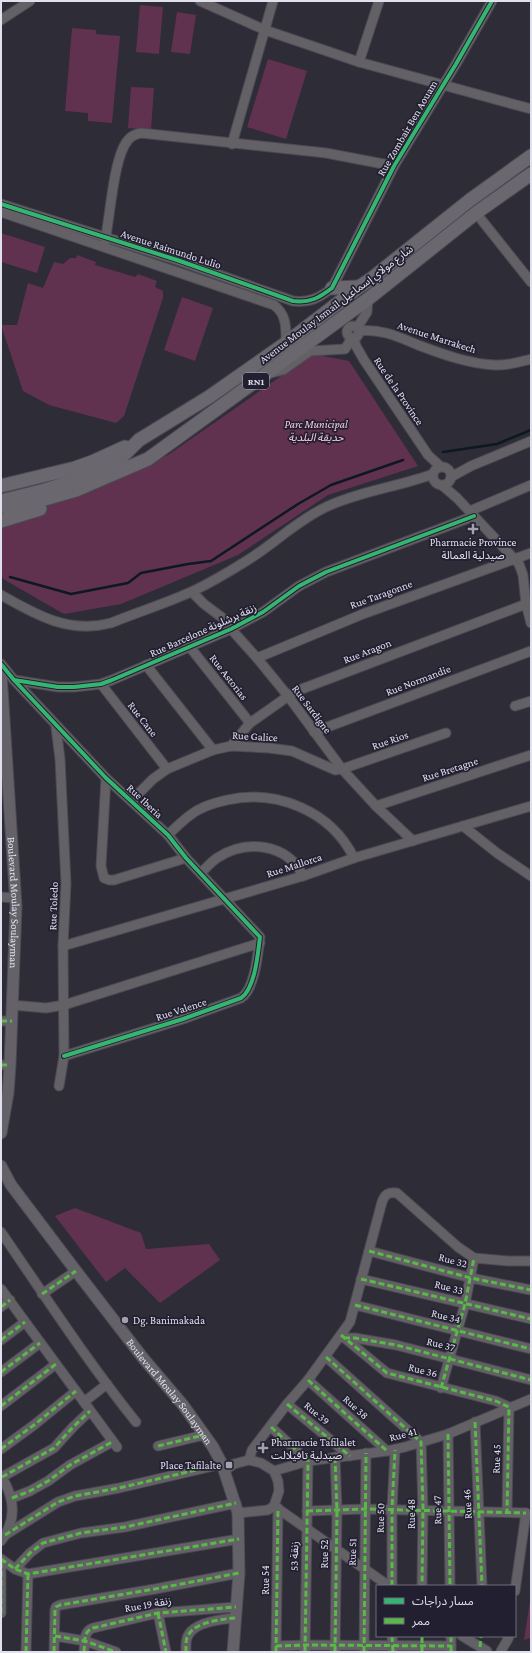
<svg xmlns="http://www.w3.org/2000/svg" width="532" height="1653" font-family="'Crimson Pro','Noto Sans Arabic',serif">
<rect width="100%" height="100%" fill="#2e2c37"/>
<!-- park -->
<g fill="#60324f">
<path d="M140,5L163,7L159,54L136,52Z"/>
<path d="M177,12L196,15L190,54L171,52Z"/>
<path d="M72,28L96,30V34L120,36L112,123L88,121V113L65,111Z"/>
<path d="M268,59L307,71L286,139L247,127Z"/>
<path d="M131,87L154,88L151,130L128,128Z"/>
<path d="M1,233L45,247L37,273L1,262Z"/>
<path d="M77,255L96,262L95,265L135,277L138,274L157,281L155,287L163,291V298L124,416L116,423L49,405L23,391L1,325H17L28,283L43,288L54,262L63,264L70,258H76Z"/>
<path d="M182,297L213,308L195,361L164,350Z"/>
<path d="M313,354L349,361L418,466L328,495L238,555L121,604L64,614L3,579L1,572V526L11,517L100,486L168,455Z"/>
<path d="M75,1208L141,1233L146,1249L209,1244L220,1260L160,1303L125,1268L106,1282L55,1216Z"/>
<path d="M531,1594V1638L524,1640Z"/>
</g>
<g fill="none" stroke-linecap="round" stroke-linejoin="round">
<!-- stream -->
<g stroke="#0d1921" stroke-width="2.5">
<path d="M443,452L497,444L531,430"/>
<path d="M10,577L71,594L128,583L141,573L188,564L211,561L298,504L331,485L403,460"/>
</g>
<defs>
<g id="minor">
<path d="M200,1L265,30L359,62L531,109"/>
<path d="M1,20L30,1"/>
<path d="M359,62L379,1"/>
<path d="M232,144L273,1"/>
<path d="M1,204L177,260L293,301C310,303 319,298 332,288L394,166L456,64L492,1"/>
<path d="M1,212L274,305C287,315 286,328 286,343"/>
<path d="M476,213L531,282"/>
<path d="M104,246C110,221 113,157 128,140C131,136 136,134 141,133L326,153L394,166"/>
<circle cx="353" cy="332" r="6"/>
<path d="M357,328L367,312L368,299"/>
<path d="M359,331C380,328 399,337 418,345C442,354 469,364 495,365C507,366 519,362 531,359"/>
<path d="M354,338L356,346L364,360L428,455L441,467"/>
<path d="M271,373L283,370L310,351L345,349L352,338"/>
<circle cx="442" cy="476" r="9"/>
<path d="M451,477L471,466L531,441"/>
<path d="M443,486L457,498L519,564L523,575L526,604L531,623"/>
<path d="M470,511L531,485"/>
<path d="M192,592L204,604L224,619L231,629L257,658L288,696L342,769L376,806L413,841"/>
<path d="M1,595C36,615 69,634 111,623C138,612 167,603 193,591C210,583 227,573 243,563C272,546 296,521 326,507C360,491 398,487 433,474"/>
<path d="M189,646L250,723"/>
<path d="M257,658L363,614L531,553"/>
<path d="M1,664L14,680L58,687H74L101,684L112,680L231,629L263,612L299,586L326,572L474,516"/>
<path d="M146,665L213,750"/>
<path d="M14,680L106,778L168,835L186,858L260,937C258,953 255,989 241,998L183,1019L64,1056"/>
<path d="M101,684L167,769"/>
<path d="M515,706L531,701"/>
<path d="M56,727L60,759L66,883L63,946L64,1056L59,1086"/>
<path d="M314,732L531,651"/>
<path d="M231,746L250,723L294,692L526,604"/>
<path d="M106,778L101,866L104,878L109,880H114L186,858"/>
<path d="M132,800L153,779L167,769L213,750L231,746L269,748L292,751L335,770L342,769L446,733"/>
<path d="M376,806L531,755"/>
<path d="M463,826L497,853L531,876"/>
<path d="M168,835C177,826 187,816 198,810C207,805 218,802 227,800C277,789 331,811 354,858"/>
<path d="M201,873C206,868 211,862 217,858C246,839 287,843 303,876"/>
<path d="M1,897L15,898"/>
<path d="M63,946L303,876L354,858L531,806"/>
<path d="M12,1005L46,1008L64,1005L260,943"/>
<path d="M1,1021H12"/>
<path d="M1,1065H10"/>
<path d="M1,1232C45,1296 87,1361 136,1422"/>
<path d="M369,1251L471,1278L531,1290"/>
<path d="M361,1279L531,1319"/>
<path d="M1,1289L117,1447"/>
<path d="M42,1294L76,1271"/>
<path d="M355,1305L531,1349"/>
<path d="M1,1307L10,1300"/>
<path d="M341,1335L387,1373L496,1401L509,1407L507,1511"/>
<path d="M344,1338H355L396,1345L531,1380"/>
<path d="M1,1340L25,1322"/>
<path d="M326,1357L421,1442L423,1509L422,1586"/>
<path d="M1,1372L40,1343"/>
<path d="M308,1380L387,1451"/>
<path d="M441,1388L465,1304L474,1258"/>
<path d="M84,1402L107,1384"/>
<path d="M287,1404L350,1456"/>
<path d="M1,1406L56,1364"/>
<path d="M475,1422L482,1586"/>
<path d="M271,1427L308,1461L305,1652"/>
<path d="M448,1434L450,1586"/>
<path d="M158,1446L204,1435"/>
<path d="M1,1449L34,1425L76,1391"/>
<path d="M335,1457L337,1510L335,1652"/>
<path d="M249,1460L252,1450L287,1404L308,1380L350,1322L382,1202C385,1194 388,1192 397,1193L458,1247L474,1258L508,1261H531"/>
<path d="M225,1470L234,1464L249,1460L261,1463L274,1471L278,1481L279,1491L274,1506L268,1510L238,1513"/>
<path d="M274,1471L308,1461L387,1451L405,1447L448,1434L531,1399"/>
<path d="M1,1476C15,1498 17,1520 1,1541"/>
<path d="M2,1477L54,1448L73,1427L90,1411"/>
<path d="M12,1498L30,1491L48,1481L70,1465L112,1442"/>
<path d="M274,1506L389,1586"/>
<path d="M307,1511L365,1509L526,1513"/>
<path d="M5,1535L58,1502L75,1496L119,1488L222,1464"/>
<path d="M1,1559L15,1569L28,1574L239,1539"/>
<path d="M15,1569L30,1553L43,1543L81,1533L125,1527L236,1503"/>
<path d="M392,1586V1509L395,1450"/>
<path d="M515,1591L526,1513"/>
<path d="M1,1613V1559"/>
<path d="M158,1613L166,1652"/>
<path d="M55,1636L85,1641L116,1652"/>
<path d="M392,1636L393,1652"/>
<path d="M451,1636V1652"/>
<path d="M462,1636L487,1651"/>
<path d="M276,1646L305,1645L451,1646"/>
<path d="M501,1651L508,1639L509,1636"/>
<path d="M26,1652L28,1574"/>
<path d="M54,1652L55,1610L56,1607L60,1605L155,1589L239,1573"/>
<path d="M84,1652C85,1643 83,1631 93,1628L158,1613L236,1607"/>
<path d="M186,1652C186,1646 185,1639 189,1634C196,1622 223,1619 235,1618"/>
<path d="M276,1652L278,1508"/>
<path d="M364,1652L366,1453"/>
</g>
<g id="major">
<path id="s1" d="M1,673L16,906L10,1065L8,1093L1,1133"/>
<path id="s2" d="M1,1166L11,1185L76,1271L143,1358L183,1405L213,1447L222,1464L238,1513L239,1573L233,1652"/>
</g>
<g id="highway">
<path d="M332,288L359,287"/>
<path d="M1,486L75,468L92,462L125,447"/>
<path d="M5,500L45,490L83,478L111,464L121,458L139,440L209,397L286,343L359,287L371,279L470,200L531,156"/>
<path d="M7,508L31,503L76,490L148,459L264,375L368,299L476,213L531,174"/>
<path d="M1,521L40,509"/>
</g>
</defs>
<!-- minor casing -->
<use href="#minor" stroke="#4b4a53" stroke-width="11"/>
<!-- major casing -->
<use href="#major" stroke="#4b4a53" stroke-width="13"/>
<!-- highway casing -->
<use href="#highway" stroke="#4b4a53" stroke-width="15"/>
<!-- minor -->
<use href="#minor" stroke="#636165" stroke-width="9"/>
<!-- major -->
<use href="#major" stroke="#646268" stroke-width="11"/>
<!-- highway -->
<use href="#highway" stroke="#6a686e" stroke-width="13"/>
<!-- quiet -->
<g stroke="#58b947" stroke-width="3" stroke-dasharray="6 3" stroke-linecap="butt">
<path d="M1,1021H12"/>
<path d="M1,1065H10"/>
<path d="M369,1251L471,1278L531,1290"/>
<path d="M361,1279L531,1319"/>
<path d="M42,1294L76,1271"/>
<path d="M355,1305L531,1349"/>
<path d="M1,1307L10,1300"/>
<path d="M341,1335L387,1373L496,1401L509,1407L507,1511"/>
<path d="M344,1338H355L396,1345L531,1380"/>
<path d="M1,1340L25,1322"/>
<path d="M326,1357L421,1442L423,1509L422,1586"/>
<path d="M1,1372L40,1343"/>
<path d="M308,1380L387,1451"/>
<path d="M441,1388L465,1304L474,1258"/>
<path d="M287,1404L350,1456"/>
<path d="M1,1406L56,1364"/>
<path d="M475,1422L482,1586"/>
<path d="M271,1427L308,1461L305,1652"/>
<path d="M448,1434L450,1586"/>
<path d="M158,1446L204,1435"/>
<path d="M1,1449L34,1425L76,1391"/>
<path d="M335,1457L337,1510L335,1652"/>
<path d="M2,1477L54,1448L73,1427L90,1411"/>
<path d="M12,1498L30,1491L48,1481L70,1465L112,1442"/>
<path d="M307,1511L365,1509L526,1513"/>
<path d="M5,1535L58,1502L75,1496L119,1488L222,1464"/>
<path d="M1,1559L15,1569L28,1574L239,1539"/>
<path d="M15,1569L30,1553L43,1543L81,1533L125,1527L236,1503"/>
<path d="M392,1586V1509L395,1450"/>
<path d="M1,1613V1559"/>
<path d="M158,1613L166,1652"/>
<path d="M55,1636L85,1641L116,1652"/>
<path d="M392,1636L393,1652"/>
<path d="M451,1636V1652"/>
<path d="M276,1646L305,1645L451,1646"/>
<path d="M480,1647L481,1636"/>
<path d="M26,1652L28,1574"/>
<path d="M54,1652L55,1610L56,1607L60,1605L155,1589L239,1573"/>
<path d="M84,1652C85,1643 83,1631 93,1628L158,1613L236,1607"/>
<path d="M186,1652C186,1646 185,1639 189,1634C196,1622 223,1619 235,1618"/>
<path d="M276,1652L278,1508"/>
<path d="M364,1652L366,1453"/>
<path d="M422,1652V1636"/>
<path d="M487,1652V1651"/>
</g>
<defs>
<g id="cycleway">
<path d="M1,204L177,260L293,301C310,303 319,298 332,288L394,166L456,64L492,1"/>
<path d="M1,664L14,680L58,687H74L101,684L112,680L231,629L263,612L299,586L326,572L474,516"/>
<path d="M14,680L106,778L168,835L186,858L260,937C258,953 255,989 241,998L183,1019L64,1056"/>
</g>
</defs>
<!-- cycleway casing -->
<use href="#cycleway" stroke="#221f31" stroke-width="6"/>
<!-- cycleway -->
<use href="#cycleway" stroke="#33b770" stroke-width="4"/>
</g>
<!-- markers -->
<g fill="#a2a1ad" stroke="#221f31" stroke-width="1.5">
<path d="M471 523h4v4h4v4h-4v4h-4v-4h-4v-4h4z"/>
<circle cx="125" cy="1320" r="4"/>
<path d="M261 1442h4v4h4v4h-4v4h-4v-4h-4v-4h4z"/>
<rect x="225" y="1461" width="8" height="8" rx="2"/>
</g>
<g text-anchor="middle" stroke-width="3.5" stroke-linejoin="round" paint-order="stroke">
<!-- shield labels -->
<rect fill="#221f31" stroke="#a8a6b5" stroke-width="1" x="243" y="373" width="26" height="16" rx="3"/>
<g font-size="10" font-weight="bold" fill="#e1e0ed">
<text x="256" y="385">RN1</text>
</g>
<!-- street labels -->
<g font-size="11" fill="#e1e0ed" stroke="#221f31">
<text transform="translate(407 128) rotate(-60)" y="4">Rue Zombair Ben Aouam</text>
<text transform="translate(171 249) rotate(18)" y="4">Avenue Raimundo Lulio</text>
<text transform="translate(336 304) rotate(-37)" y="4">Avenue Moulay Ismail شارع مولاي إسماعيل</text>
<text transform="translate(437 337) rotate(18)" y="4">Avenue Marrakech</text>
<text transform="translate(399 391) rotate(56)" y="4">Rue de la Province</text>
<text transform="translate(381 594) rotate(-20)" y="4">Rue Taragonne</text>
<text transform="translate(203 630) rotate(-24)" y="4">Rue Barcelone زنقة برشلونة</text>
<text transform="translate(367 651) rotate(-21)" y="4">Rue Aragon</text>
<text transform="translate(229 677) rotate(52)" y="4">Rue Astorias</text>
<text transform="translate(418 680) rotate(-21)" y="4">Rue Normandie</text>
<text transform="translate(312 709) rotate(53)" y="4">Rue Sardigne</text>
<text transform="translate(143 719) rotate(52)" y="4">Rue Cane</text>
<text transform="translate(255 736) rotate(3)" y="4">Rue Galice</text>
<text transform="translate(390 740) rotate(-19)" y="4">Rue Rios</text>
<text transform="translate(450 769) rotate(-18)" y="4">Rue Bretagne</text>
<text transform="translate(145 801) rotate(43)" y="4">Rue Iberia</text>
<text transform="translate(294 865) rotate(-18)" y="4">Rue Mallorca</text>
<text dy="4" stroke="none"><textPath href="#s1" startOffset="230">Boulevard Moulay Soulayman</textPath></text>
<text transform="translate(53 906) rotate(-88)" y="4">Rue Toledo</text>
<text transform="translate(181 1009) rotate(-18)" y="4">Rue Valence</text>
<text transform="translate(453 1260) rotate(15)" y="4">Rue 32</text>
<text transform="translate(449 1287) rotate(14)" y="4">Rue 33</text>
<text transform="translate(446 1316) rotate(14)" y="4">Rue 34</text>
<text transform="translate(441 1344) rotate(14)" y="4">Rue 37</text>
<text transform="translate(423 1370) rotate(14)" y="4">Rue 36</text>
<text dy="4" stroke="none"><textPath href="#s2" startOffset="282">Boulevard Moulay Soulayman</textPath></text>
<text transform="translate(356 1407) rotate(42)" y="4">Rue 38</text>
<text transform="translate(317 1413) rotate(40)" y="4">Rue 39</text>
<text transform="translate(403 1434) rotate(-15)" y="4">Rue 41</text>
<text transform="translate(496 1459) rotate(-88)" y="4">Rue 45</text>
<text transform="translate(467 1504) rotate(-93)" y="4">Rue 46</text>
<text transform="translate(437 1510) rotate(-91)" y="4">Rue 47</text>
<text transform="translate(411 1514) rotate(-90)" y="4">Rue 48</text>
<text transform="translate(380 1518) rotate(-89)" y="4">Rue 50</text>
<text transform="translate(352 1552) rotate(-89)" y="4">Rue 51</text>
<text transform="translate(324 1554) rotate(-90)" y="4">Rue 52</text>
<text transform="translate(294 1556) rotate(-89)" y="4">زنقة 53</text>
<text transform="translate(265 1580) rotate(-90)" y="4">Rue 54</text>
<text transform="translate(148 1604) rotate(-10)" y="4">Rue 19 زنقة</text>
</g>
<!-- park labels -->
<g font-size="11" font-style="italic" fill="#f8c9e2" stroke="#221f31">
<text x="316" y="428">Parc Municipal<tspan x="316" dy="13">حديقة البلدية</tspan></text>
</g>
<!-- poi labels -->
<g font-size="11" fill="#e1e0ed" stroke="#221f31" text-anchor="start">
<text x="473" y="546" text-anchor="middle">Pharmacie Province<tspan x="473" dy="13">صيدلية العمالة</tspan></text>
<text x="133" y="1324">Dg. Banimakada</text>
<text x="271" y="1446">Pharmacie Tafilalet<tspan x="271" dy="13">صيدلية تافيلالت</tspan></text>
<text x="221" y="1469" text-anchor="end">Place Tafilalte</text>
</g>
</g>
<!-- border -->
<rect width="532" height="1653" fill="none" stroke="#e1e0ed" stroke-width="4"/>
<!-- legend -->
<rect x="376" y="1585" width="140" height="52" fill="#221f31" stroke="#6e6c7c"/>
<rect x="384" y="1598" width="20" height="6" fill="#33b770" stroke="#6e6c7c"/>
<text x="412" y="1605" font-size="12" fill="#e1e0ed">مسار دراجات</text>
<rect x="384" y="1618" width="20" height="6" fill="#58b947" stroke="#6e6c7c"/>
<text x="412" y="1625" font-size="12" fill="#e1e0ed">ممر</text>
</svg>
